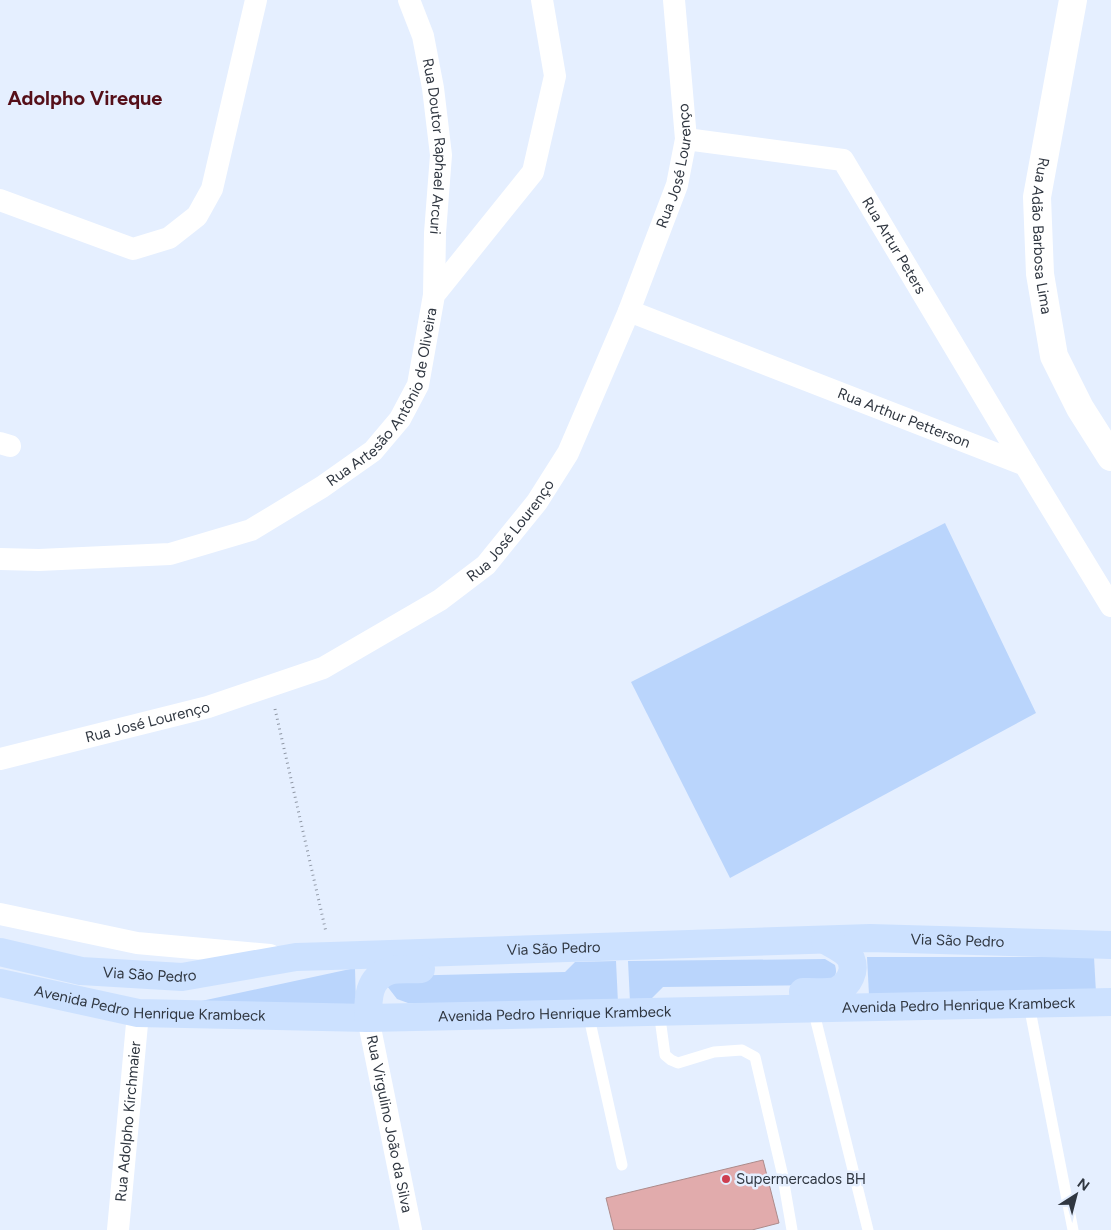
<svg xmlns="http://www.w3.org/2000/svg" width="1111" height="1230" font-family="Figtree,sans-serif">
<rect width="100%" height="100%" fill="#e5efff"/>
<!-- green -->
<g fill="#bad5fc">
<path d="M945,523L1036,713L730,878L631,682Z"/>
<path d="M867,957H1094L1096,993L869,995Z"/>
<path d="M825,959L835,965C838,975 834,978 827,985L663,987L648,1002H630L628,961Z"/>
<path d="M616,961L618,1003H408L397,999L387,986L398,976L565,972L575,962Z"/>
<path d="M355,968L356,1006L192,1003Z"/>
</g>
<!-- building -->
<path fill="#e1abac" stroke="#ac8b8b" d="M763,1160L779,1223L752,1230H614L606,1198Z"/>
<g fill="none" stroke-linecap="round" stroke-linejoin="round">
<!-- path -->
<path stroke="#9098a6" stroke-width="3" stroke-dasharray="1 4" stroke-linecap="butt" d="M275,709L326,932"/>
<!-- service -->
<g stroke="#fff" stroke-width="11">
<path d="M1029,1005L1073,1230"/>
<path d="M813,1009L868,1230"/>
<path d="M659,1011L665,1055L671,1060L678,1063L714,1052L742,1050L755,1057L782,1172L792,1230"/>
<path d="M588,1013L622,1165"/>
</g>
<!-- minor -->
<g stroke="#fff" stroke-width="22">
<path id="s1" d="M409,0L423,36L433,88L441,155L435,233L434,295"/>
<path id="s2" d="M686,139L843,160L1025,465"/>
<path d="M0,200L133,249L169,238L197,216L212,189L256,0"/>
<path id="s3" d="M629,311L1025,465L1111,606"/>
<path d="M0,443L10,446"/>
<path id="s4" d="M0,559L39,560L170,554L251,530L322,487L373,451L400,419L418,385L434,295L533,172L555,76L542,0"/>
<path id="s5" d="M0,759L208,707L323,668L440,600L486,565L537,502L568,453L629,311L677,185L686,139L674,0"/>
<path d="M0,914L137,943L270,955"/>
<path id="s6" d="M368,1018L411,1230"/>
<path id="s7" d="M118,1230L138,1013"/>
</g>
<!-- tertiary -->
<path stroke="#fff" stroke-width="28" id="s8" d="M1073,0L1037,197L1040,274L1054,356L1080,408L1111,457"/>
<!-- secondary -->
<g stroke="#cce1ff" stroke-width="28">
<path id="s9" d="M0,952L81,971L182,977L296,957L331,956L870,938L1111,945"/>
<path id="s10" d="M0,983L138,1013L368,1018L1111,1002"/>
<path d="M803,992C811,992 831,993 838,990C849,984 856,971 851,959C846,950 833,945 825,940"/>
<path d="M368,1018C368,999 368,978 389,971C398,968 411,970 421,969"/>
</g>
</g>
<!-- markers -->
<circle fill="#ce3e4f" stroke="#e5efff" stroke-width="2" cx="726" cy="1179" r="5"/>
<g text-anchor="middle" stroke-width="5" stroke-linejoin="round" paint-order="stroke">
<!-- street labels -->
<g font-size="15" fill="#303741" stroke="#e5efff">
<text dy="5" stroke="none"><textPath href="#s1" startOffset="150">Rua Doutor Raphael Arcuri</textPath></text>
<text dy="5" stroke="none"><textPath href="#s5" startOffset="976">Rua José Lourenço</textPath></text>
<text dy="5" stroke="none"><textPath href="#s8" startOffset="239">Rua Adão Barbosa Lima</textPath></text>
<text dy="5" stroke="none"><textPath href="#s2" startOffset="258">Rua Artur Peters</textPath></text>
<text dy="5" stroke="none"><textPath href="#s4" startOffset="452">Rua Artesão Antônio de Oliveira</textPath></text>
<text dy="5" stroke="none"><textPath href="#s3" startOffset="295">Rua Arthur Petterson</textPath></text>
<text dy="5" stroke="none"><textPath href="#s5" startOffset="571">Rua José Lourenço</textPath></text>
<text dy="5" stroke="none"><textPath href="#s5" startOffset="152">Rua José Lourenço</textPath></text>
<text dy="5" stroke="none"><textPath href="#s9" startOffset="962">Via São Pedro</textPath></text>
<text dy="5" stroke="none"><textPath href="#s9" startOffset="558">Via São Pedro</textPath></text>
<text dy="5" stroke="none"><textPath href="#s9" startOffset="152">Via São Pedro</textPath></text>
<text dy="5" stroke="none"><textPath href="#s10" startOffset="152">Avenida Pedro Henrique Krambeck</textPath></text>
<text dy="5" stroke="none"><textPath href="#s10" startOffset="962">Avenida Pedro Henrique Krambeck</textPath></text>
<text dy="5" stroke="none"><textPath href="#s10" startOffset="558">Avenida Pedro Henrique Krambeck</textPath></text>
<text dy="5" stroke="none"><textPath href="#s7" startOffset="109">Rua Adolpho Kirchmaier</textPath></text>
<text dy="5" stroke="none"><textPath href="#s6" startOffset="108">Rua Virgulino João da Silva</textPath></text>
</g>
<!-- poi labels -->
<g font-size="15" fill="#303741" stroke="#e5efff" text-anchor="start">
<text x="736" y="1184">Supermercados BH</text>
</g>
<!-- district labels -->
<g font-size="20" font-weight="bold" fill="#550f19" stroke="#e5efff">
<text x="85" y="105">Adolpho Vireque</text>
</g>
</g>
<!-- north arrow -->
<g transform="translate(1076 1195) rotate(36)" stroke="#e5efff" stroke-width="4" paint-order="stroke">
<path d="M0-4L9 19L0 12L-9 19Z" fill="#303741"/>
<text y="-8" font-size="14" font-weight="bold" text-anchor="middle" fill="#303741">N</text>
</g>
</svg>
